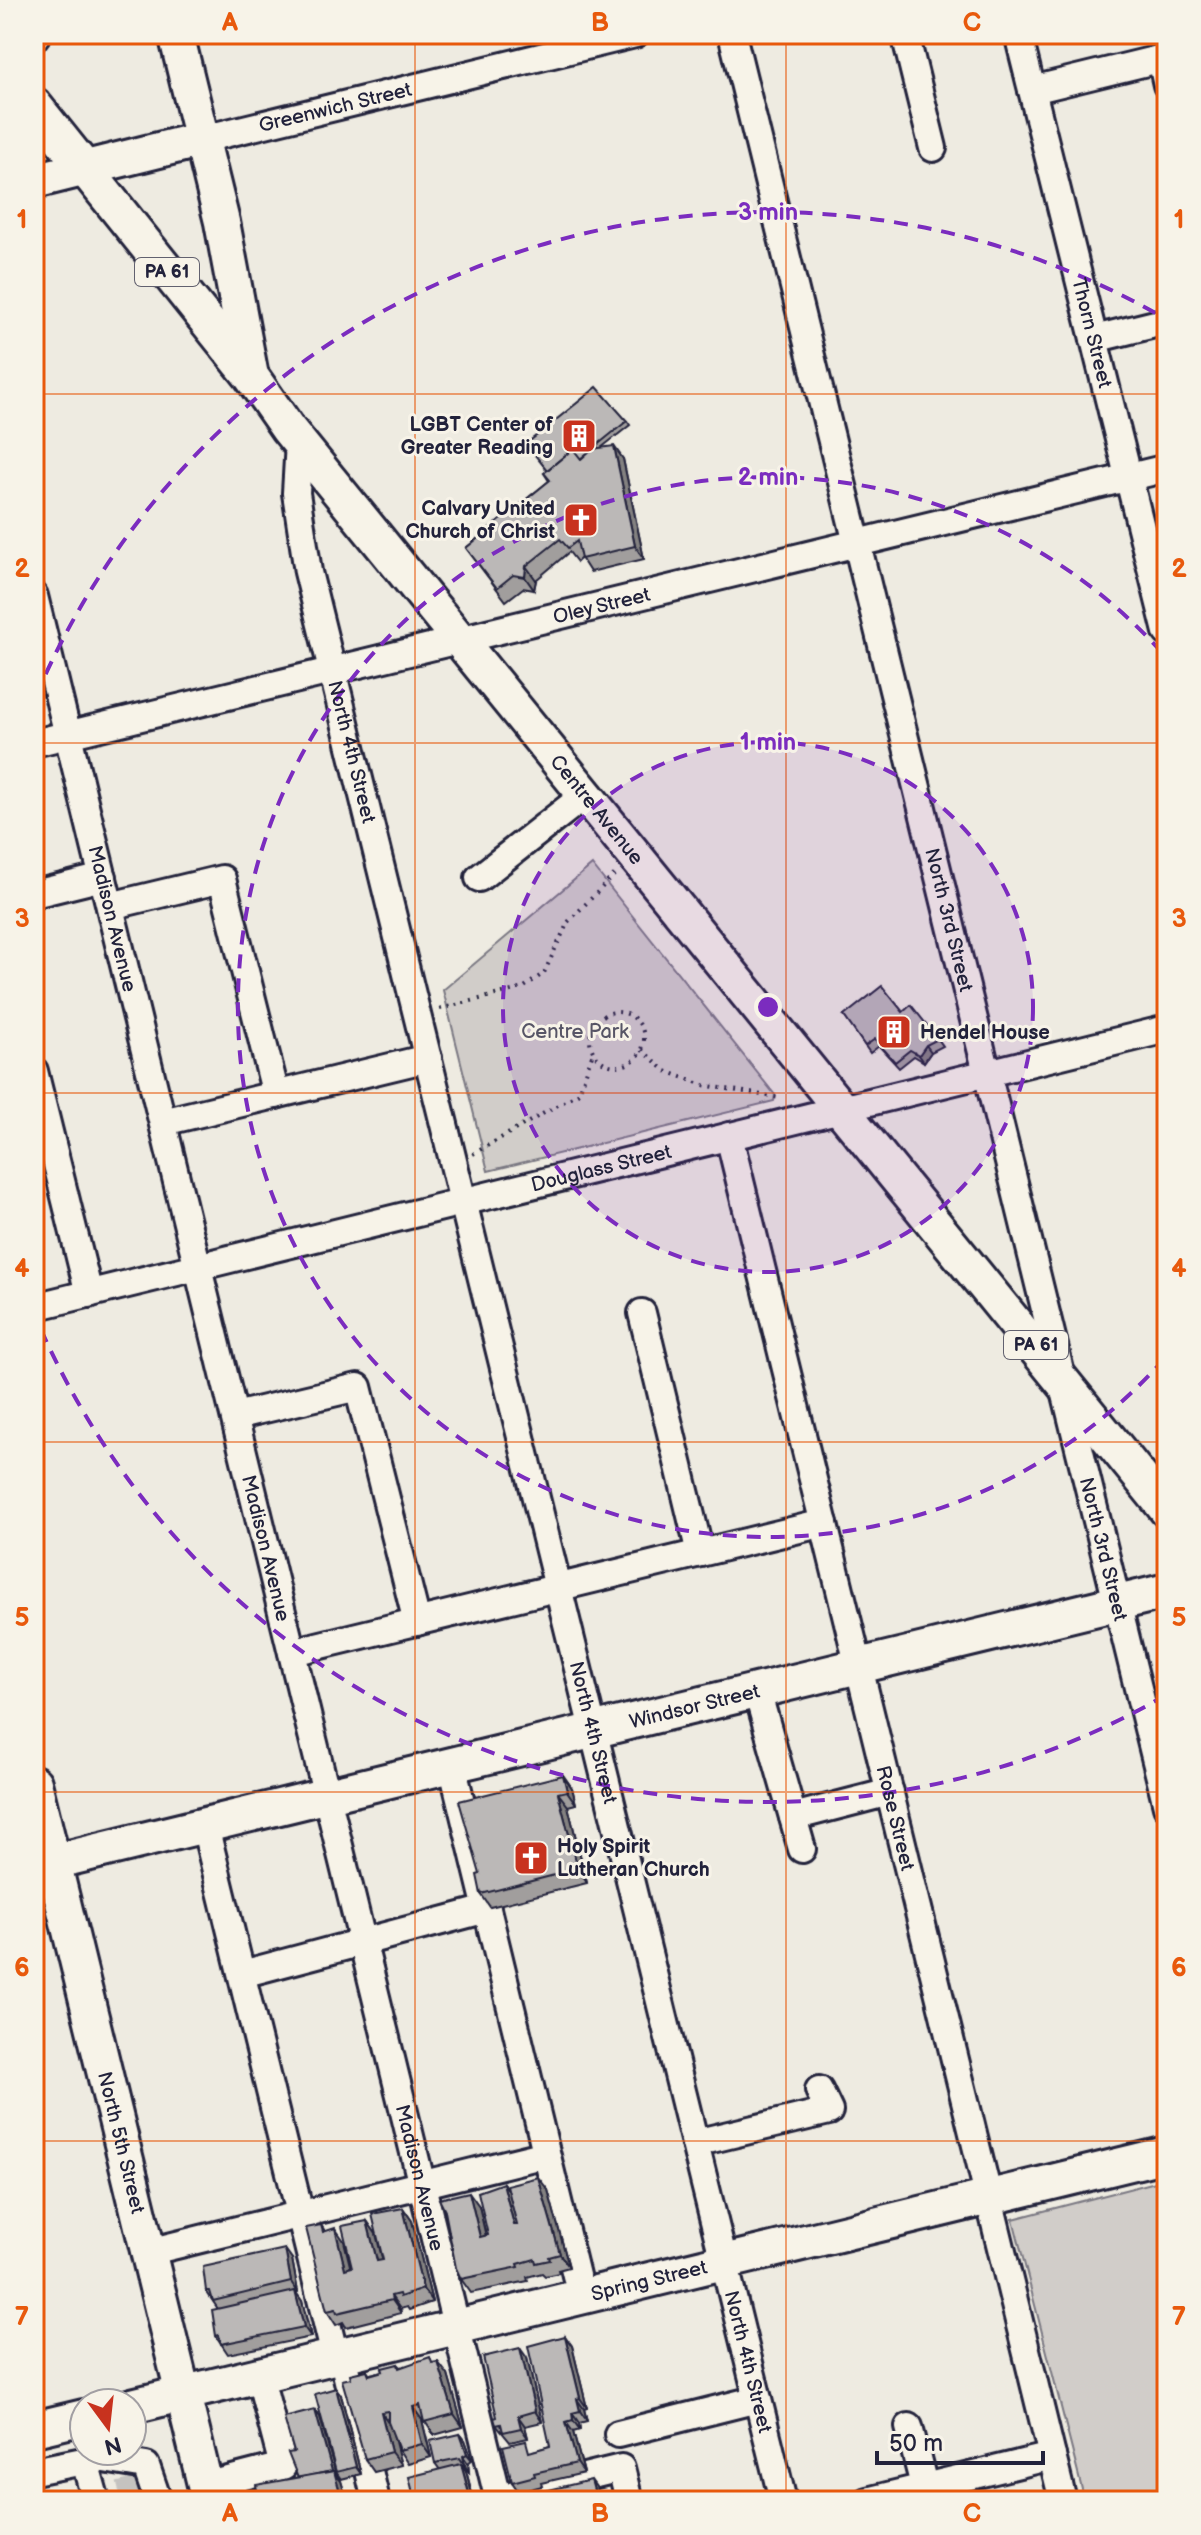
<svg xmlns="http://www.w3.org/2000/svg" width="1201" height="2535" font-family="'Balsamiq Sans',sans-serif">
<rect width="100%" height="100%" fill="#eeebe1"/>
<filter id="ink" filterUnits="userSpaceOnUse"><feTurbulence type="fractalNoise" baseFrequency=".0125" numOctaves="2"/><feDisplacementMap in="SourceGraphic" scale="16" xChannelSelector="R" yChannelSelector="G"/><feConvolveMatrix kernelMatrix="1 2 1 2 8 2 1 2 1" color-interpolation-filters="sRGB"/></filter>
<g filter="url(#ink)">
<!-- green -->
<g fill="#d1cdc9" stroke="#7a7882" stroke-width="2">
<path d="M592,865L775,1095L774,1101L488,1171L443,990Z"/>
<path d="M1167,2179V2501H1085L1013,2219Z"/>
</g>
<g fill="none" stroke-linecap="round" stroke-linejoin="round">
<!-- minor-tunnel -->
<path stroke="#c5c3c0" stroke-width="26" stroke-dasharray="26 13" stroke-linecap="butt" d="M120,2495L146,2488"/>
<defs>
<g id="minor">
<path id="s1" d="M732,34L1167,1806"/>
<path d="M905,34L933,148"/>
<path id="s2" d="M1018,34L1167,632"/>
<path d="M34,38L37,34"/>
<path d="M1161,59L1167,85"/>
<path d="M1032,90L1167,57"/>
<path id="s3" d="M203,139L635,34"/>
<path d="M1094,339L1167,321"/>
<path id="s4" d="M299,442L296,493L308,572L783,2501"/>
<path id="s5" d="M34,596L499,2501"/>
<path id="s6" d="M34,743L1167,468"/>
<path d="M479,878L585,795"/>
<path d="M34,894L103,877"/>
<path d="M110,906L222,879L276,1095"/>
<path d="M34,1071L89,1294"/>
<path d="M163,1122L428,1058"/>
<path id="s7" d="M729,1136L1063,2501"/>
<path id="s8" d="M34,1307L1167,1029"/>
<path d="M642,1313L700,1553"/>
<path d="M235,1416L358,1387L417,1622"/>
<path d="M292,1652L824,1523"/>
<path d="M757,1691L802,1849"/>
<path d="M452,1765L581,2296"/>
<path d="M793,1817L890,1792"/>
<path d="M205,1826L335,2356"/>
<path d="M242,1974L487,1909"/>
<path d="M695,2143L829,2111L819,2090"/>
<path d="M148,2252L546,2154"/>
<path d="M342,2355L376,2501"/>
<path d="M909,2427L928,2501"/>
<path d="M618,2434L758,2399"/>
<path d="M96,2451L98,2458L146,2466L158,2501"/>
<path d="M85,2462L96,2501"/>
<path d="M34,2471L98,2458"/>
<path d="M205,2486L283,2466L259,2374"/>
<path d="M499,2498L621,2468L629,2501"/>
<path d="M867,2501L1052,2456"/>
</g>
<g id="major">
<path d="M176,34L222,222L250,371"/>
<path id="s9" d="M34,105L251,376L288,429L1167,1510"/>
<path d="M34,181L203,139"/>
<path id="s10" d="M34,1783L209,2501"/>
<path id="s11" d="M53,1862L1167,1591"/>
<path id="s12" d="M132,2406L1167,2154"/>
<path d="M34,2429L84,2417"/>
</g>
</defs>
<!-- minor casing -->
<use href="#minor" stroke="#22223b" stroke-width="32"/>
<!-- major casing -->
<use href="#major" stroke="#22223b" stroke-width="40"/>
<!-- path -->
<g stroke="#22223b" stroke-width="4" stroke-dasharray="2 6" stroke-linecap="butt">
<path d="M440,1009L523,988L544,973L568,922L615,874"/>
<circle cx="617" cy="1039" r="27"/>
<path d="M642,1050L666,1071L703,1085L780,1098"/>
<path d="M473,1154L579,1093L593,1052"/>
</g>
<!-- minor -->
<use href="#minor" stroke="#f7f3e8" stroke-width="26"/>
<!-- major -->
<use href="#major" stroke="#f7f3e8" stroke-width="34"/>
</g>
<!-- wall -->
<g fill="#a19e9d" stroke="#22223b" stroke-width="2">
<path d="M627,421L630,425L601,448L623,459L644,559L590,572L581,558L577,562L569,552L536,580L534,590L523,588L506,601L466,548L549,481L544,473Z"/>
<path d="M903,1012L938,1039L943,1046L931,1052L924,1062L914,1056L899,1068L879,1046L870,1053L844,1016Z"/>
<path d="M563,1775L572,1788L576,1804L568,1806L587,1883L490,1907L481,1894L480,1874Z"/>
<path d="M503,2183L508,2190H548L569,2267L558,2270L559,2273L545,2276L542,2273L527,2277L528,2281L471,2293L461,2279L445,2211L479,2206L486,2235H488Z"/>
<path d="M403,2208L412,2221L432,2302L409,2310L407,2307L400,2309L401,2313L346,2327L343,2322L336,2325L327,2311L321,2225L325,2231L344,2241L351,2268L352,2267L367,2221L376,2234L383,2260Z"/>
<path d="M292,2259L298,2292L296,2293L302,2301L311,2337L228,2354L216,2336L218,2309L206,2291Z"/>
<path d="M565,2336L572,2346L587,2408L584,2409L587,2421L579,2423L580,2430L573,2432L584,2473L541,2483L542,2486L519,2492L512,2482L533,2451L550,2446Z"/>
<path d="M527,2358L542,2422L525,2426L528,2438L510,2442L496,2425L497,2417Z"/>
<path d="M434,2363L448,2375L463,2427L434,2435L424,2420H422L431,2457L408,2464L399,2450L393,2437L401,2465L374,2472L365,2459L351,2378L367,2370L370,2374L383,2371L398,2364L401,2367Z"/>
<path d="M336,2388L341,2395L361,2474L341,2479L336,2472Z"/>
<path d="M315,2410L320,2417L336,2475L341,2481L347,2501H259L298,2478L294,2452Z"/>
<path d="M460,2434L465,2440L472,2460L468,2463L469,2472L464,2465H462L466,2471L474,2501H415L440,2470L435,2463Z"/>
</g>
<!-- shaded-wall -->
<g fill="#838180" stroke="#22223b" stroke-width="2">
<path d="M614,446L623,459L644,559L635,546Z"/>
<path d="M526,566L536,580L534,590L525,577Z"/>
<path d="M926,1045L931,1052L924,1062L919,1055Z"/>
<path d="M563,1775L572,1788L576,1804L567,1791Z"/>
<path d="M558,1793L568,1806L587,1883L578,1869Z"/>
<path d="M538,2177L548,2190L569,2267L560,2254Z"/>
<path d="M503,2183L513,2196L523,2238L514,2225Z"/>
<path d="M469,2192L479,2206L489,2250L480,2237Z"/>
<path d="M403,2208L412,2221L432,2302L423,2289Z"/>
<path d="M367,2221L376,2234L386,2274L377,2261Z"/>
<path d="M335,2228L344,2241L354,2282L345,2269Z"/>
<path d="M285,2249L292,2259L298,2292L291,2282Z"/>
<path d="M295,2291L302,2301L311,2337L304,2327Z"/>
<path d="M391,2296L400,2309L401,2313L392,2300Z"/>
<path d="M565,2336L572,2346L587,2408L580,2398Z"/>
<path d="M520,2348L527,2358L542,2422L535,2411Z"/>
<path d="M438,2362L448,2375L463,2427L454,2414Z"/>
<path d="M336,2388L341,2395L361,2474L356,2467Z"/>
<path d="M577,2399L584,2409L587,2421L580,2411Z"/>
<path d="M413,2407L422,2420L431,2457L422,2444Z"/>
<path d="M315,2410L320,2417L336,2475L341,2481L347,2501H345L341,2496L332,2471Z"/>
<path d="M381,2412L391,2426L401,2465L391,2452Z"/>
<path d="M572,2413L579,2423L580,2430L573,2420Z"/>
<path d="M518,2416L525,2426L528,2438L521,2428Z"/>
<path d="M566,2422L573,2432L584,2473L577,2463Z"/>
<path d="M460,2434L465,2440L472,2460L467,2454Z"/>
<path d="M463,2456L468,2463L469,2472L465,2466Z"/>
<path d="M461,2464L466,2471L474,2501H471Z"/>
<path d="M591,2480L596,2487L600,2501H597Z"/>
</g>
<!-- building -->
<g fill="#bbb8b7" stroke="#22223b" stroke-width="2">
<path d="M597,387L627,421L580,459L573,449L547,470L526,444Z"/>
<path d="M614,446L635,546L581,559L577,541L568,548L560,539L526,566L525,577L513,575L497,588L466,548L550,480L544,473L573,449L581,459L592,449Z"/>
<path d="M882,986L903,1012L911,1005L938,1039L926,1045L919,1055L910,1050L895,1062L875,1039L865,1046L844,1016Z"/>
<path d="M563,1775L567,1791L558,1793L578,1869L481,1894L477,1875L480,1874L459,1801Z"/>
<path d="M538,2177L560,2254L549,2257L550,2260L536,2263L535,2259L518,2264L519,2267L461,2279L456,2268L445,2211L439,2199L469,2192L480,2237L488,2235L478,2192L503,2183L514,2225H517L507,2185Z"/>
<path d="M403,2208L423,2289L400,2297L399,2294L391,2296L392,2300L337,2313L336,2309L327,2311L306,2228L321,2225L323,2232L335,2228L345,2269L352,2267L342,2226L367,2221L377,2261L383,2260L372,2214Z"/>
<path d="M285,2249L291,2282L213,2301L210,2291H206L203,2267Z"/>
<path d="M295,2291L304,2327L221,2344L219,2335L216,2336L212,2310Z"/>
<path d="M565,2336L580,2398L577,2399L580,2411L572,2413L573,2420L566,2422L577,2463L534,2473L535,2476L512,2482L503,2446L526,2441L529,2452L550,2446L528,2346Z"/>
<path d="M520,2348L535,2411L518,2416L521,2428L503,2432L501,2424L496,2425L494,2418L497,2417L483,2357Z"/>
<path d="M430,2357L432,2363L438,2362L454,2414L424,2422L420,2405L413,2407L422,2444L399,2450L388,2422V2411L381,2412L391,2452L365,2459L342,2380L351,2378L350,2374L367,2370L369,2375L383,2371L382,2368L398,2364L399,2368Z"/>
<path d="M336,2388L356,2467L336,2472L315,2394Z"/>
<path d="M315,2410L332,2471L298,2478L288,2453L294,2452L284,2418Z"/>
<path d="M460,2434L467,2454L463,2456L465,2466L460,2458L435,2463L430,2441Z"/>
<path d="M461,2464L471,2501H437L442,2500L441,2495L415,2501L409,2477Z"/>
<path d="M334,2471L341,2496L322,2501H259L256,2485Z"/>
<path d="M591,2480L597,2501H534L532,2494Z"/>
</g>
</g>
<!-- grid -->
<path fill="none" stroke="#e8590c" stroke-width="2" stroke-opacity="0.55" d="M415,34V2501M786,34V2501M34,394H1167M34,743H1167M34,1093H1167M34,1442H1167M34,1792H1167M34,2141H1167"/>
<!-- distance rings -->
<circle cx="768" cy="1007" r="265" fill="#7b2cbf" fill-opacity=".12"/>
<g fill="none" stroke="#7b2cbf" stroke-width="4" stroke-dasharray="14 10">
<circle cx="768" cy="1007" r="265"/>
<path d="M1165 1358A530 530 0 1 1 1165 656"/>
<path d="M1166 1695A795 795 0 0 1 36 1318M36 696A795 795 0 0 1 1166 319"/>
</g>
<!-- icons -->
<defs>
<symbol id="building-square" viewBox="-11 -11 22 22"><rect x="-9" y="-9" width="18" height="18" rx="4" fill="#c8321e" stroke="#f7f3e8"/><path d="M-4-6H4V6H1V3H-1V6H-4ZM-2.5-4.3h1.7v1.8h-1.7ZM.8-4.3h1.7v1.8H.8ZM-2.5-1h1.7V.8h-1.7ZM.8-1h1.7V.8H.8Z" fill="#fff"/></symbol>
<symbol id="church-square" viewBox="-11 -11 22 22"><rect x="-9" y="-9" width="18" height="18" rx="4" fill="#c8321e" stroke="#f7f3e8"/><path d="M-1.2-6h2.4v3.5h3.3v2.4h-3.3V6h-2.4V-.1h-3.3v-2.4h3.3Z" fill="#fff"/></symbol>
</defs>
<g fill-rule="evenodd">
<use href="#building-square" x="559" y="416" width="40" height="40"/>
<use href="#church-square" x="561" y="500" width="40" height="40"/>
<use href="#building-square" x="874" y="1012" width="40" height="40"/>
<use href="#church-square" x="511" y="1838" width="40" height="40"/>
</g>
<g text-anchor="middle" stroke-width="6" stroke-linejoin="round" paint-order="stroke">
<!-- shield labels -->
<g fill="#f7f3e8" stroke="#62616f" stroke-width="2">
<rect x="135" y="258" width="64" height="28" rx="6"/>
<rect x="1004" y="1331" width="64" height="28" rx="6"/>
</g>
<g font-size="18" font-weight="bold" fill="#22223b">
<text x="167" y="278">PA 61</text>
<text x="1036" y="1351">PA 61</text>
</g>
<!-- street labels -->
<g font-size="20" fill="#22223b" stroke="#f7f3e8">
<text dy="7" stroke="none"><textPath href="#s3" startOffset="136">Greenwich Street</textPath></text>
<text dy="7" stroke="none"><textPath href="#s2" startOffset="308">Thorn Street</textPath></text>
<text dy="7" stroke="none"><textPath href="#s6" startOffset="584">Oley Street</textPath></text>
<text dy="7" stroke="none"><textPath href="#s4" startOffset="316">North 4th Street</textPath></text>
<text dy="7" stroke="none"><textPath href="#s9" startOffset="902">Centre Avenue</textPath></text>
<text dy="7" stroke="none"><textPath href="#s5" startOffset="332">Madison Avenue</textPath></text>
<text dy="7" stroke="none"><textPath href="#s1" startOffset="912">North 3rd Street</textPath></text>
<text dy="7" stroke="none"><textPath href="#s8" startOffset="584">Douglass Street</textPath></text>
<text dy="7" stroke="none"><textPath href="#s5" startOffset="980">Madison Avenue</textPath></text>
<text dy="7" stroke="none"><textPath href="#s1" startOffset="1560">North 3rd Street</textPath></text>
<text dy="7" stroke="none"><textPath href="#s11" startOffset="660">Windsor Street</textPath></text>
<text dy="7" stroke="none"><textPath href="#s4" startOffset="1326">North 4th Street</textPath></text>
<text dy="7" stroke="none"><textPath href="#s7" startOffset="702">Rose Street</textPath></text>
<text dy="7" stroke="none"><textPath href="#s10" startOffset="370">North 5th Street</textPath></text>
<text dy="7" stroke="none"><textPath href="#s5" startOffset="1628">Madison Avenue</textPath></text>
<text dy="7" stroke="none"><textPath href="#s12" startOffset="532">Spring Street</textPath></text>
<text dy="7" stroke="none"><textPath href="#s4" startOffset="1974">North 4th Street</textPath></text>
</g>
<!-- poi labels -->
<g font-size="20" font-weight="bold" fill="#22223b" stroke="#f7f3e8" text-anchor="end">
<text x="553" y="431">LGBT Center of<tspan x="553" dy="23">Greater Reading</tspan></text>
<text x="555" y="515">Calvary United<tspan x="555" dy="23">Church of Christ</tspan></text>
<text x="920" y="1039" text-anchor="start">Hendel House</text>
<text x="557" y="1853" text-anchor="start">Holy Spirit<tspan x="557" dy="23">Lutheran Church</tspan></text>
</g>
<!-- park labels -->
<g font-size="20" fill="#575566" stroke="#f7f3e8">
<text x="575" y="1038">Centre Park</text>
</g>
</g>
<circle cx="768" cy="1007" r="12" fill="#7b2cbf" stroke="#f7f3e8" stroke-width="4"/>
<g font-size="24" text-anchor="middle" font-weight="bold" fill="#7b2cbf" stroke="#f7f3e8" stroke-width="6" stroke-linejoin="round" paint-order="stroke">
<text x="768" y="220">3 min</text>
<text x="768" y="485">2 min</text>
<text x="768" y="750">1 min</text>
</g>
<!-- margin -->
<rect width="1201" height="2535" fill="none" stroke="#f7f3e8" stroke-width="88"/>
<!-- north arrow -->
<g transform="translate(108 2427) rotate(165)"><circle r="38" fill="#f7f3e8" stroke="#a29fa3" stroke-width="2"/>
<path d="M0-6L14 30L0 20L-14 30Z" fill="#c8321e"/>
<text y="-12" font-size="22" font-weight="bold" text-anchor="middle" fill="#22223b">N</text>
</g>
<!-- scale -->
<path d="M877 2451v12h166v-12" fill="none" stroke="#22223b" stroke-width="4"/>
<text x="889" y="2451" font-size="24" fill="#22223b" stroke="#f7f3e8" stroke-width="6" paint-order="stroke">50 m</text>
<rect x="44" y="44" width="1113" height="2447" fill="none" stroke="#e8590c" stroke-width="3"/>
<g font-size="26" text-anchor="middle" font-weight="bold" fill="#e8590c">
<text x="230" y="31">A</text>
<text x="600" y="31">B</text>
<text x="972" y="31">C</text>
<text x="22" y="228">1</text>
<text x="1179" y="228">1</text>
<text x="22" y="577">2</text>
<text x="1179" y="577">2</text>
<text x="22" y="927">3</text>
<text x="1179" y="927">3</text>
<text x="22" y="1277">4</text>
<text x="1179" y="1277">4</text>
<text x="22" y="1626">5</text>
<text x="1179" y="1626">5</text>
<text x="22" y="1976">6</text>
<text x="1179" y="1976">6</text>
<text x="22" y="2325">7</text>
<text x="1179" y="2325">7</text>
<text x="230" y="2522">A</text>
<text x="600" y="2522">B</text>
<text x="972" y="2522">C</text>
</g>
</svg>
